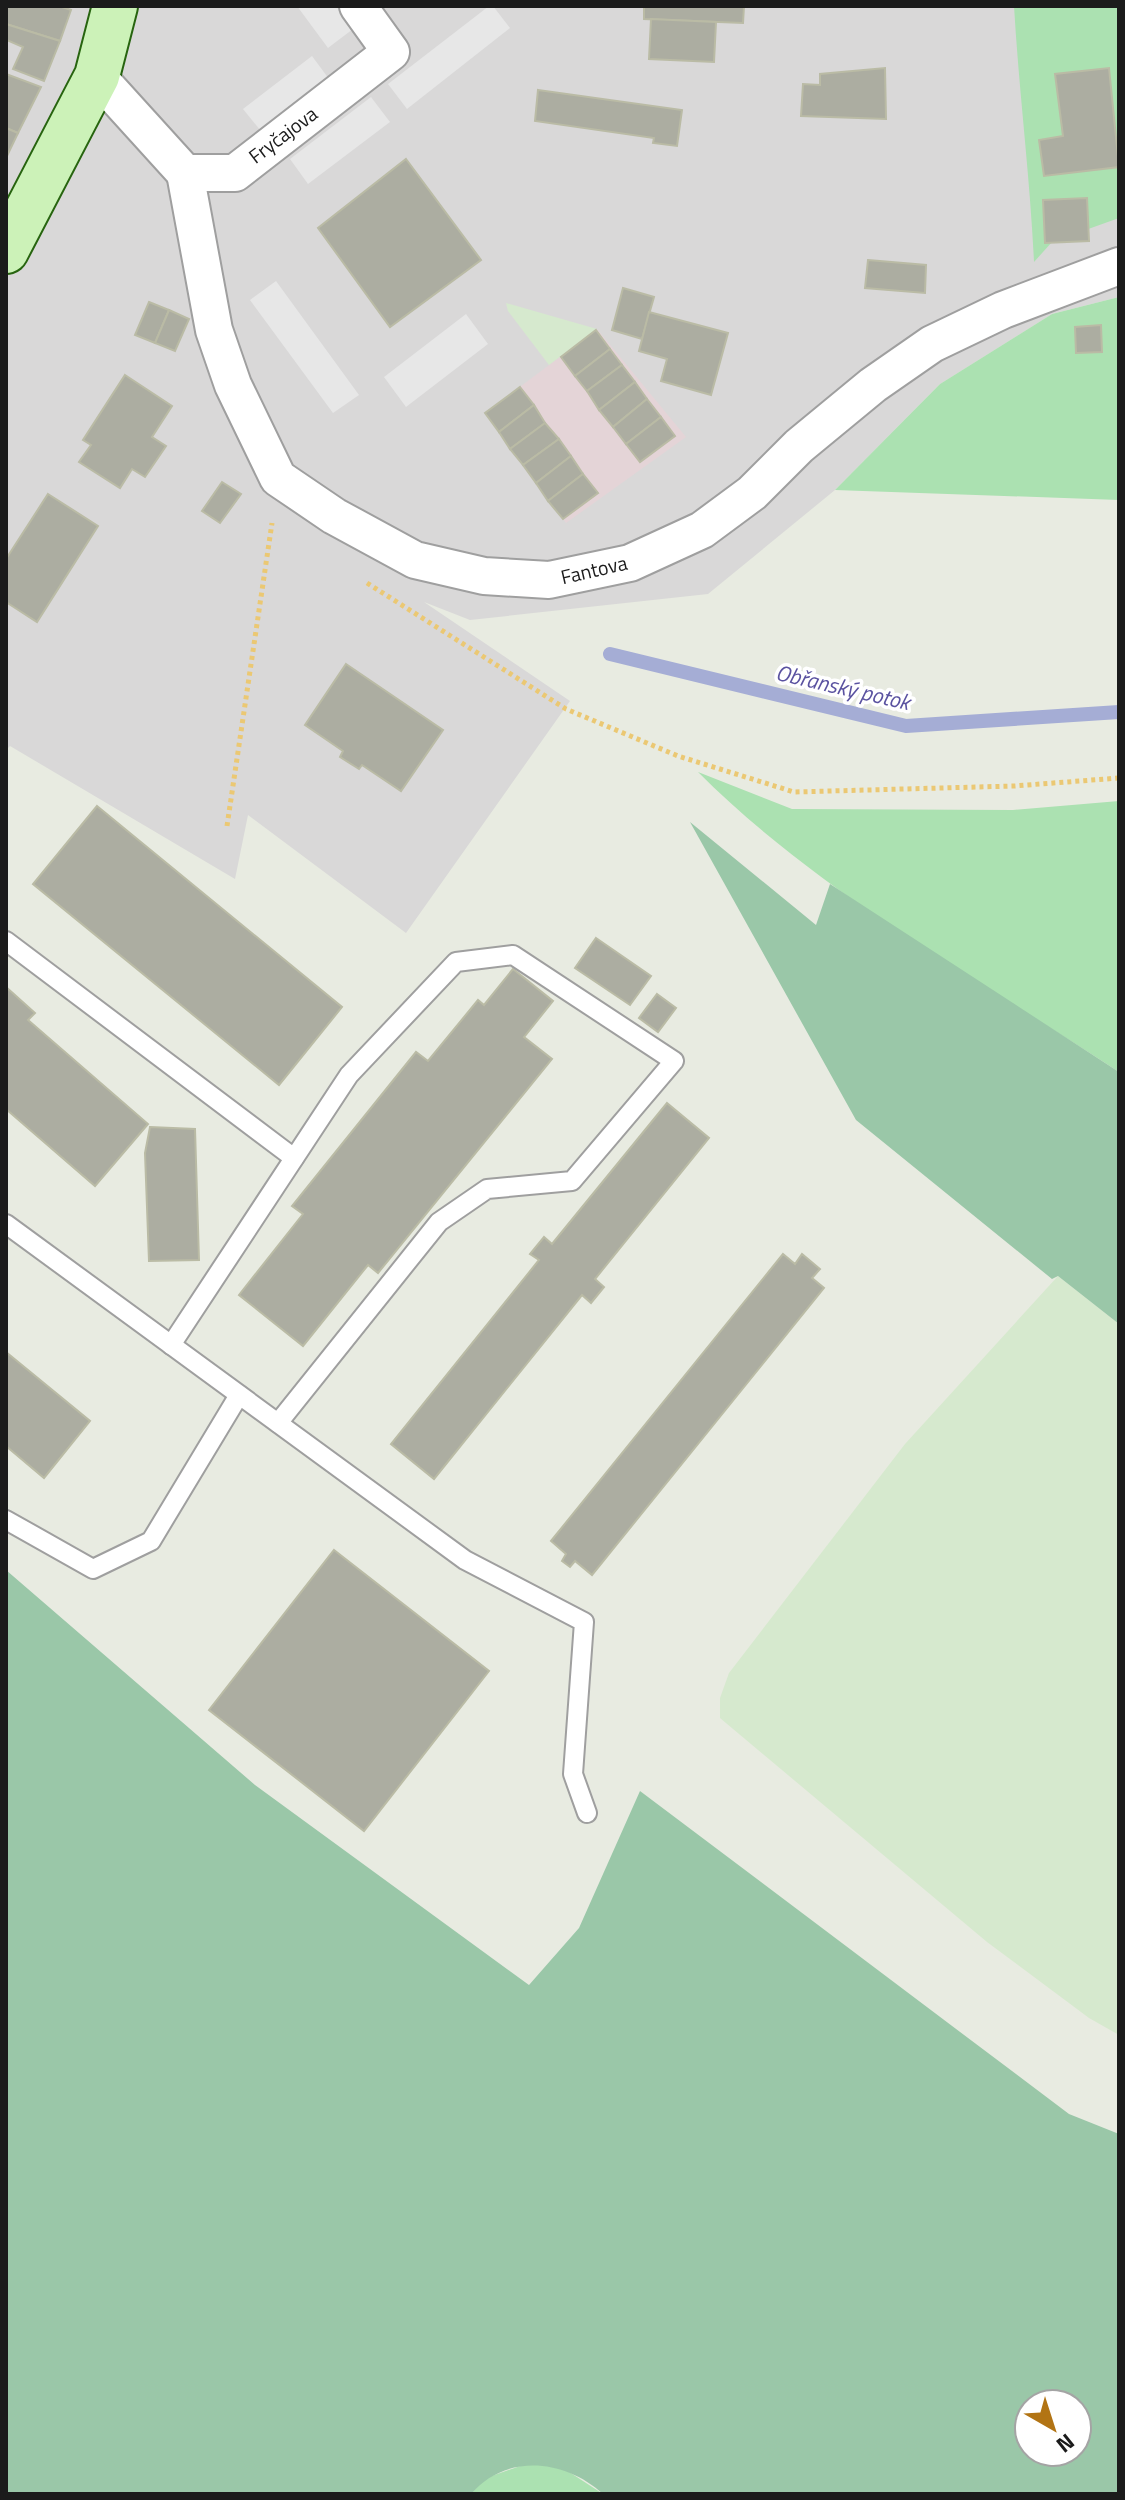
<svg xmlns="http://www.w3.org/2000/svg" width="1125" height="2500" font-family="'Titillium Web',sans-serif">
<rect width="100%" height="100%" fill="#e8ebe1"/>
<!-- residential -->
<path fill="#d9d8d8" d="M6,6H1119V297L1052,314L940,384L835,490L708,594L470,620L424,602L570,701L406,933L248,815L235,879L10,746L6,750Z"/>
<!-- industrial -->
<path fill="#e4d4d7" d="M597,329L686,437L566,523L485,413Z"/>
<!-- farmland -->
<g fill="#d6e9ce">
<path d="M506,303L597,329L549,365L508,311Z"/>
<path d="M1058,1276L1119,1324V2035L1089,2018L987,1942L720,1718V1698L729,1673L905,1444Z"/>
</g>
<!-- grass -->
<g fill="#abe1b1">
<path d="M1014,6H1119V218L1052,242L1034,262C1030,176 1019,92 1014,6Z"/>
<path d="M1119,297V500L835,490L940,384L1052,314Z"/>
<path d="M698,772L792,809L1013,810L1119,801V1072C980,981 815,890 698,772Z"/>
<path d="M529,2463L563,2468L603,2494H471L483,2479Z"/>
</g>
<!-- forest -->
<g fill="#9ac7a8" fill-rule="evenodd">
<path d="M690,822L816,925L830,884L1119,1072V1324L1058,1276L1052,1279L856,1120Z"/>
<path d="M6,1570L255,1785L529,1985L579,1928L640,1791L1069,2114L1119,2134V2494H603C565,2459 506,2453 471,2494H6ZM1029,2404H1077V2452H1029Z"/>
</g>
<!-- parking -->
<g fill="#e7e7e7">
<path d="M297,6H336L353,29L328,48Z"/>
<path d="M489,6H493L510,28L407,109L388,84Z"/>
<path d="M312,56L329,79L261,131L243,109Z"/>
<path d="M371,97L390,122L308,184L290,159Z"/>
<path d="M276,281L359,395L333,413L250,300Z"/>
<path d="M466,314L488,344L406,407L384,377Z"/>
</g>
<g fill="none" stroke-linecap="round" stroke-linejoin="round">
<!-- stream -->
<path stroke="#a5add5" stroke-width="14" d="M610,654L906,726L1119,712"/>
</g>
<!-- building -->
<g fill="#acada1" stroke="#babba5" stroke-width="2">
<path d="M6,6H59L71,10L60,41L6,24Z"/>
<path d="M644,6H744L743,23L644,19Z"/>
<path d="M651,19L716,22L714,62L649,59Z"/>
<path d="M6,24L60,41L44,81L13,69L23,47L7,40L6,43Z"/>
<path d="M885,68L886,119L801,116L803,84L820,85V74Z"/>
<path d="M1109,68L1119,167L1044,176L1039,140L1063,136L1055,74Z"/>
<path d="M6,74L41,87L18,133L6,128Z"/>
<path d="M538,90L682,110L677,146L653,143L654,138L535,121Z"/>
<path d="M6,128L18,133L6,158Z"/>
<path d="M406,159L481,260L390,327L318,228Z"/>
<path d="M1087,198L1089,241L1045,243L1043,200Z"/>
<path d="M868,260L926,265L925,293L865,288Z"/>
<path d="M623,288L654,297L642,339L612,330Z"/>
<path d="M149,302L169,310L155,343L135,335Z"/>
<path d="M169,310L189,319L175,351L155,343Z"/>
<path d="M649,312L728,333L711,395L661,381L667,359L639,351Z"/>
<path d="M1101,325L1102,352L1076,353L1075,327Z"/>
<path d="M596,330L610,349L575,376L561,357Z"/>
<path d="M610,349L622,365L587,391L575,376Z"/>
<path d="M622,365L635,382L599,410L587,391Z"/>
<path d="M125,375L172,406L152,437L166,446L145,477L132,469L120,488L79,462L91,445L83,440Z"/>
<path d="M635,382L647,399L613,427L599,410Z"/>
<path d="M520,387L534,405L499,432L485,413Z"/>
<path d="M647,399L661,417L626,444L613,427Z"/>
<path d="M534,405L545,423L510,449L499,432Z"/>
<path d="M661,417L675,436L640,462L626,444Z"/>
<path d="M545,423L559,439L523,465L510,449Z"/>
<path d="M559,439L571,456L536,483L523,465Z"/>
<path d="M571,456L583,474L548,501L536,483Z"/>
<path d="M583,474L598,493L563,519L548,501Z"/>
<path d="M222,482L241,494L220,523L202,511Z"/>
<path d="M48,494L98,526L37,622L6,602V559Z"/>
<path d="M346,664L443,730L401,791L362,765L359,769L340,757L343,751L305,725Z"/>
<path d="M97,806L342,1007L279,1085L33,884Z"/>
<path d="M596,938L651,976L630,1005L575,968Z"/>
<path d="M513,969L553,1001L524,1037L552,1059L378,1273L368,1265L303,1346L239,1295L303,1214L292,1206L416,1052L428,1061L478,1000L484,1005Z"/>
<path d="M6,987L35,1013L28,1020L148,1124L95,1186L6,1109Z"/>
<path d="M657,994L676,1008L658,1032L639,1018Z"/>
<path d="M667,1103L709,1138L595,1279L604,1287L591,1303L582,1295L434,1479L391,1444L539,1260L530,1254L544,1237L552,1244Z"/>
<path d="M150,1127L195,1129L199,1260L149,1261L145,1153Z"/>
<path d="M783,1254L795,1264L802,1254L820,1269L812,1278L824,1288L592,1575L575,1561L570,1567L562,1561L566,1554L551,1541Z"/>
<path d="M6,1352L90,1421L44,1478L6,1446Z"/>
<path d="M334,1550L489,1671L364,1831L209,1710Z"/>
</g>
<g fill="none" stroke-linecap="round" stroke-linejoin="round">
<defs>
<g id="service">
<path d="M6,941L294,1158"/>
<path d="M6,1224L465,1560L584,1622L573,1774L587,1813"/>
<path d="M171,1345L349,1075L456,962L513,955L674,1061L572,1181L487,1189L439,1222L278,1423"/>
<path d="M6,1520L93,1569L151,1541L239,1395"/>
</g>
<g id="minor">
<path d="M97,76L185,173H235L391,52L358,6"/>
<path d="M185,173L214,330L233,385L278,478L334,516L415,560L484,576L549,580L630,563L702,530L752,493L799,446L873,385L932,344L1003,310L1119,266"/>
</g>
<path id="secondary" d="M6,251L97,76L115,6"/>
</defs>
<!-- service casing -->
<use href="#service" stroke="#9f9f9f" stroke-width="22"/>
<!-- minor casing -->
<use href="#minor" stroke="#9f9f9f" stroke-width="40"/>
<!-- secondary casing -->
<use href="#secondary" stroke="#27640f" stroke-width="48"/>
<!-- path -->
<g stroke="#ebc873" stroke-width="5" stroke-dasharray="4 4" stroke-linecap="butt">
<path d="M367,583L566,709L678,756L794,792L1014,786L1119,778"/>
<path d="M227,826L272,523"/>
</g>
<!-- service -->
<use href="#service" stroke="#fff" stroke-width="18"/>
<!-- minor -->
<use href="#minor" stroke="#fff" stroke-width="36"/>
<!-- secondary -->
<use href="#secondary" stroke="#ccf2b8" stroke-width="44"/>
</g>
<g text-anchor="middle" stroke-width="7" stroke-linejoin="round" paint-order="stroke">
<!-- street labels -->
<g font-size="20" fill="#1b1b1b" stroke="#fff">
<text transform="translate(283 135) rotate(-37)" y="7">Fryčajova</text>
<text transform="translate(594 570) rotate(-13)" y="7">Fantova</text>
</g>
<!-- water labels -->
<g font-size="22" font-style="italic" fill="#5a52a0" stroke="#fff">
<text transform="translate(843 687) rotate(13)" y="8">Obřanský potok</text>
</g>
</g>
<!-- border -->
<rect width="1125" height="2500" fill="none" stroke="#1b1b1b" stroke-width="16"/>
<!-- north arrow -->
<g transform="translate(1053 2428) rotate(141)"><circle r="38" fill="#ffffff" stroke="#a4a4a4" stroke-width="2"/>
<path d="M0-6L14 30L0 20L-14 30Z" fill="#b27414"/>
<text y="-12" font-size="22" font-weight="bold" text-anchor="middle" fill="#1b1b1b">N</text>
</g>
</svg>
